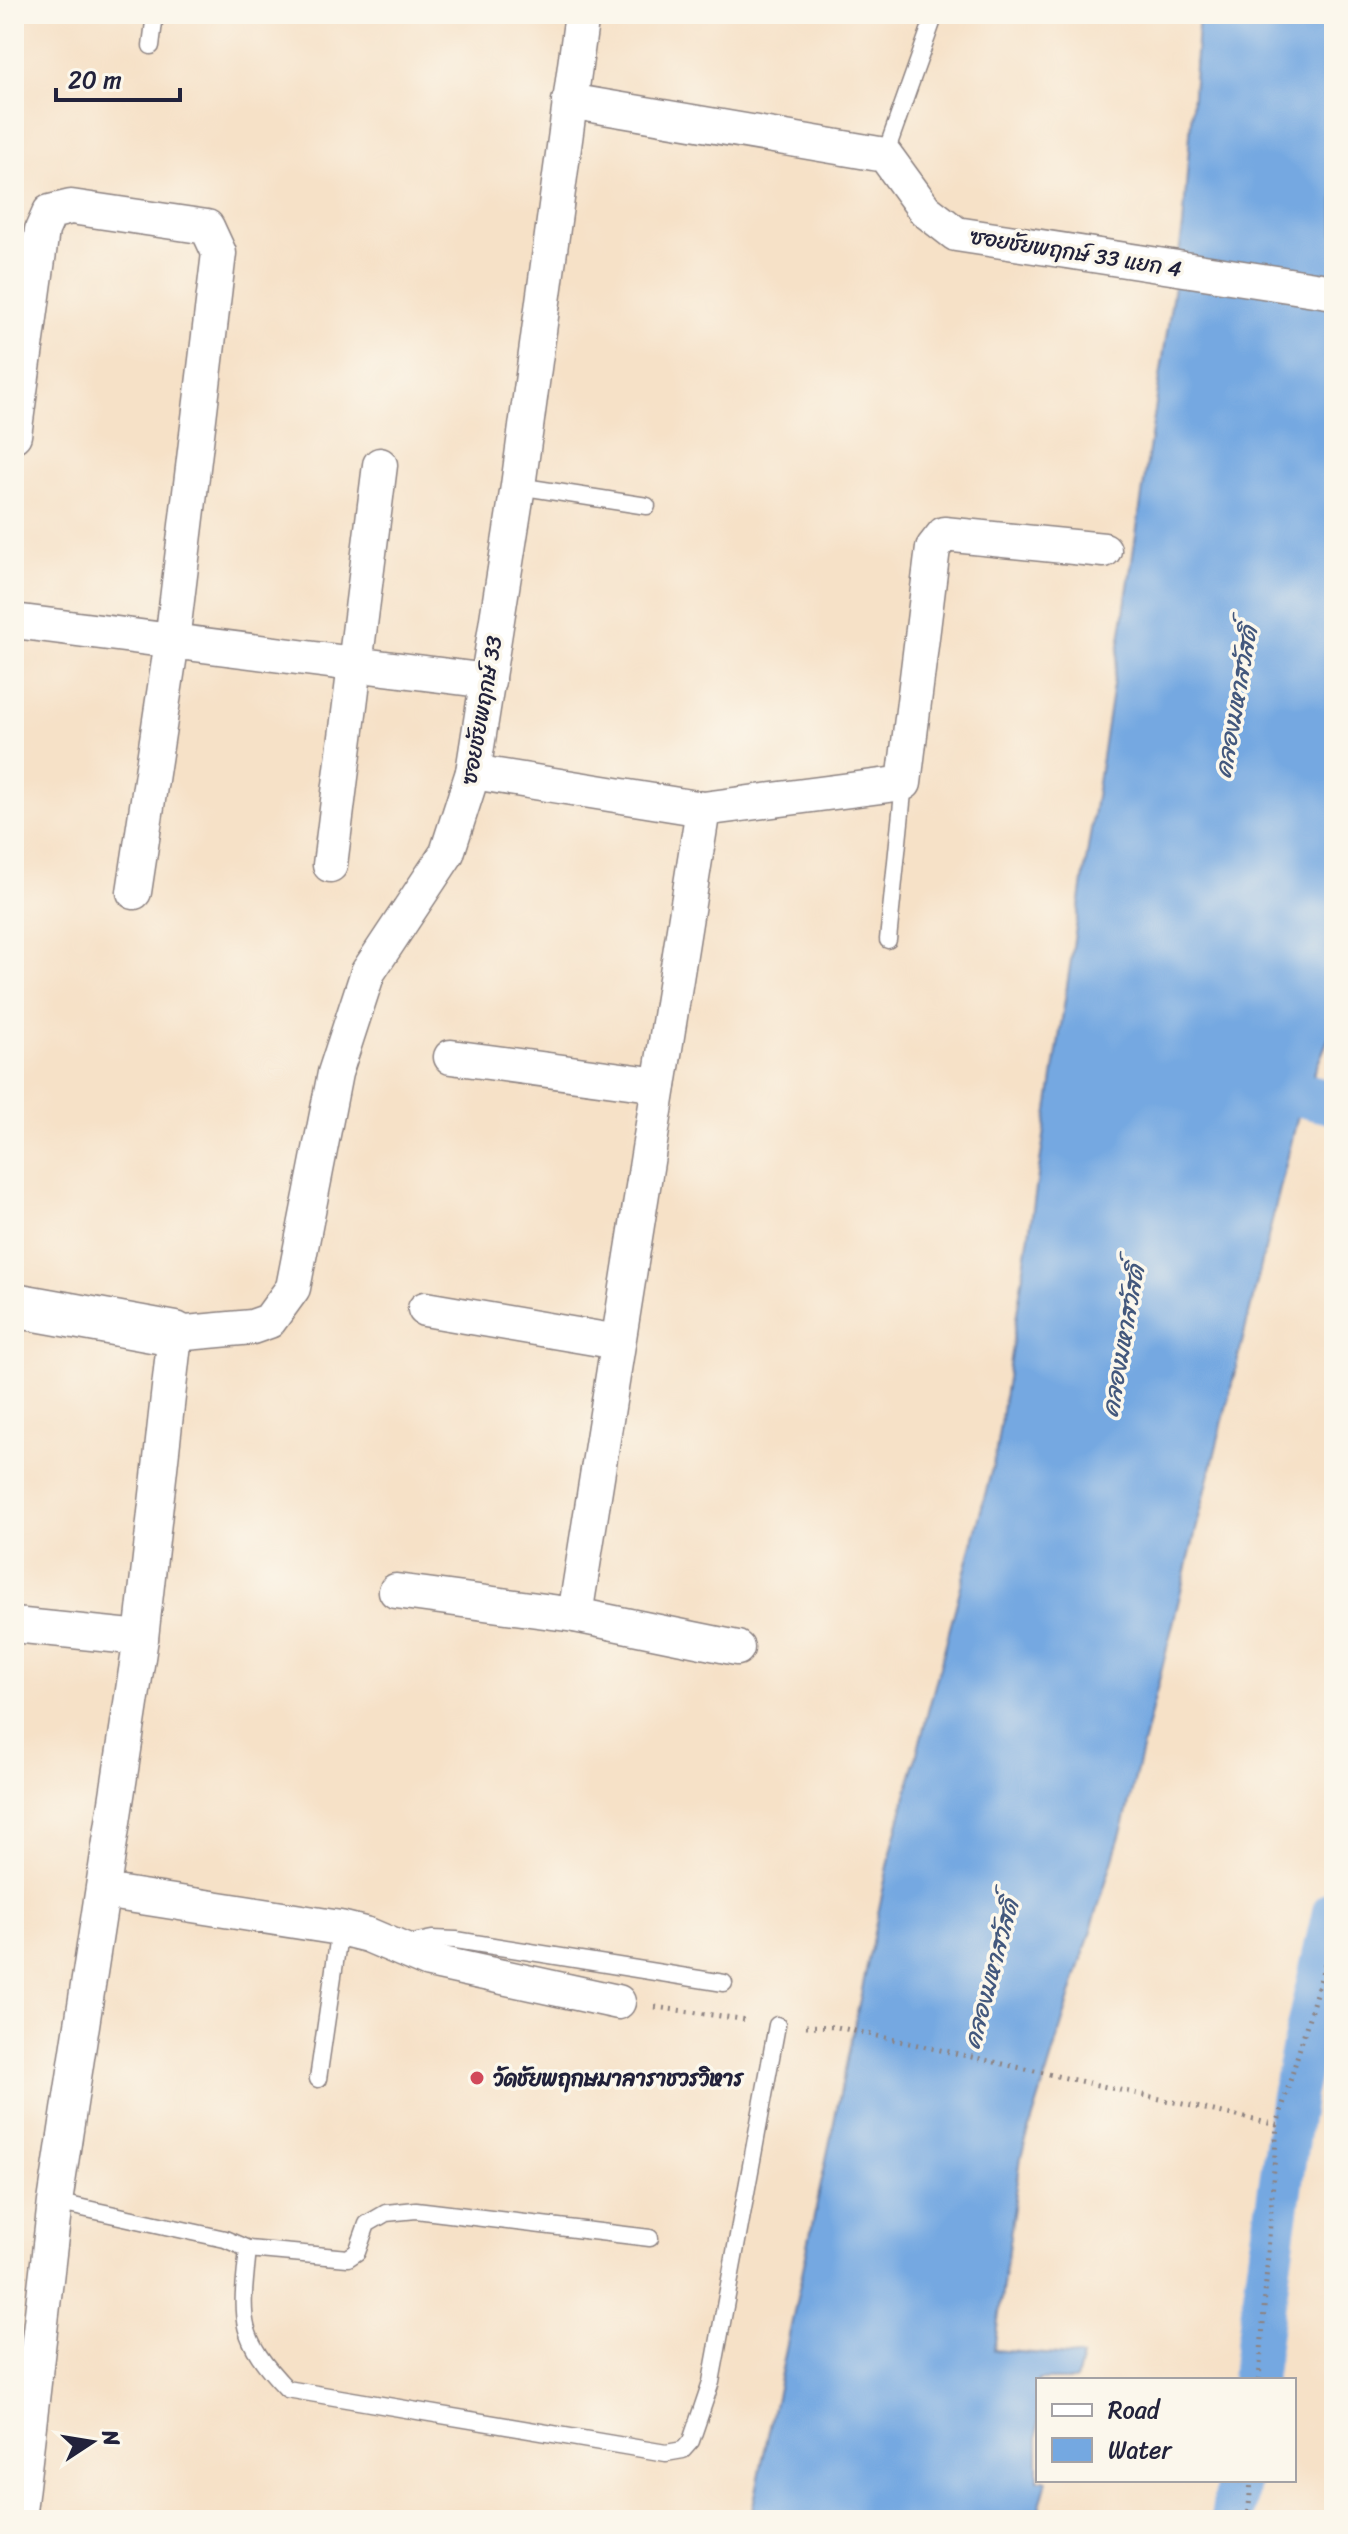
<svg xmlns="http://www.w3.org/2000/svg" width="1348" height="2534" font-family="Sriracha,'Playpen Sans Thai',sans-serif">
<rect width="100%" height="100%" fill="#fbf7ec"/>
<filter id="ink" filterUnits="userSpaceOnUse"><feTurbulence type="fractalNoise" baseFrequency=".0125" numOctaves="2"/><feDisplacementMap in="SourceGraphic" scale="16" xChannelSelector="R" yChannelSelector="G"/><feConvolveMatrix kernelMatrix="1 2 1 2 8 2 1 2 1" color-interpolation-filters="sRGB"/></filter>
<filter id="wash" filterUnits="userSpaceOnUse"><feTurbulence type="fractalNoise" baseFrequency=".006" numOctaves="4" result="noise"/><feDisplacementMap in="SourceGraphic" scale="32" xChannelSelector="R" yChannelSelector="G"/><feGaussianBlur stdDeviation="1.8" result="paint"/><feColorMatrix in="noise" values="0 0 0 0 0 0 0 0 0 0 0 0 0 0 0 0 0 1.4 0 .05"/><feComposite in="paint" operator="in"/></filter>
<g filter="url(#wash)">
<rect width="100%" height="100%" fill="#f6e1c7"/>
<!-- water -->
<path fill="#74a8e1" stroke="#4b658e" stroke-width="2" d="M1199,14H1334V1025L1300,1107L1124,1823L1021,2157L994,2350L1082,2357L1076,2380H1038V2480H1047L1036,2520H750L891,1852L995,1457L1183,227Z"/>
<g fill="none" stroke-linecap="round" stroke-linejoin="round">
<!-- canal -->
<g stroke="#74a8e1" stroke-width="44">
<path d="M1248,1082L1334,1103"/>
<path d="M1253,2380L1293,2096L1334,1912"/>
<path d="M1232,2520L1238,2480"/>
</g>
</g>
</g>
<g filter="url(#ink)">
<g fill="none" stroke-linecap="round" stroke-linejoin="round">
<defs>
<g id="lane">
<path d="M151,46L155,14"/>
<path d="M885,155L935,14"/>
<path d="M518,486L647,506"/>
<path d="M888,940L904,783"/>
<path d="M403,1945L432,1939L456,1940L724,1983"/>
<path d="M318,2079L340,1928"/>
<path d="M55,2202L225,2239L248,2249C241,2318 236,2336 287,2389L666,2453L683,2450L691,2441L711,2382L777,2025"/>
<path d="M248,2249L348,2258L357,2252L367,2224L386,2213L416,2210L650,2238"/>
</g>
<g id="street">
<path d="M569,101L885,155L925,210L956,234L1334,292"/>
<path d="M14,435L42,230L50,212L71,207L207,227L219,253L172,641L134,892"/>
<path d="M14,621L488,681"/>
<path d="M473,772L703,809L904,783L933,548L944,534L1104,550"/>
<path d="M330,865L380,465"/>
<path d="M451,1057L659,1085"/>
<path d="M425,1309L618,1342"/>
<path d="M396,1591L575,1615L703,809"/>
<path d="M575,1615L737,1648"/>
<path d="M14,1625L141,1638"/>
<path d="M103,1891L340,1928L368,1935L429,1961L618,2002"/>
<path d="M18,2520L55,2202L141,1638L175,1334L252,1327L269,1321L293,1288L335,1073L368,972L447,853L473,772L518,486L582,14"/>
</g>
<path id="secondary" d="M14,1305L175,1334"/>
</defs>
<!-- lane casing -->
<use href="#lane" stroke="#8c8281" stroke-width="19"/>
<!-- street casing -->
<use href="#street" stroke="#8c8281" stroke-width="37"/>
<!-- secondary casing -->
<use href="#secondary" stroke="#8c8281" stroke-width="47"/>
<!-- path -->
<g stroke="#8c8281" stroke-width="5" stroke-dasharray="2 6" stroke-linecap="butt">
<path d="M655,2007L748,2020"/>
<path d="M806,2026L837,2027L1277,2125L1334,1933"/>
<path d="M1259,2380L1277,2125"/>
<path d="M1248,2520L1251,2480"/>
</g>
<!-- lane -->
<use href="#lane" stroke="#fff" stroke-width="16"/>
<!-- street -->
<use href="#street" stroke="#fff" stroke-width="34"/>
<!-- secondary -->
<use href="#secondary" stroke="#fff" stroke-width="44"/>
</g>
</g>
<!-- markers -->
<circle fill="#d1495b" stroke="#fbf7ec" stroke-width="3" cx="477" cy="2078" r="8"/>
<g text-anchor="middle" stroke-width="7" stroke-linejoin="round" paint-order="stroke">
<!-- street labels -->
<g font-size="22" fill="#22223b" stroke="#fbf7ec">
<text transform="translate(1076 252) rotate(9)" y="8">ซอยชัยพฤกษ์ 33 แยก 4</text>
<text transform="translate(481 710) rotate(-80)" y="8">ซอยชัยพฤกษ์ 33</text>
</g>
<!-- poi labels -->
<g font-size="22" font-weight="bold" fill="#22223b" stroke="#fbf7ec" text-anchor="start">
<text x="493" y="2086">วัดชัยพฤกษมาลาราชวรวิหาร</text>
</g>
<!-- water labels -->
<g font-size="24" font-style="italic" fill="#43587d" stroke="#fbf7ec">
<text transform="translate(1236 702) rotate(-80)" y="8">คลองมหาสวัสดิ์</text>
<text transform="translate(1123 1341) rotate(-80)" y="8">คลองมหาสวัสดิ์</text>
<text transform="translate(991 1974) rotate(-75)" y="8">คลองมหาสวัสดิ์</text>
</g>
</g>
<!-- margin -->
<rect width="1348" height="2534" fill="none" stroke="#fbf7ec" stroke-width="48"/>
<!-- legend -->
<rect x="1036" y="2378" width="260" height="104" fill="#fbf7ec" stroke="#a4a2a5" stroke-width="2"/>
<rect x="1052" y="2404" width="40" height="12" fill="#ffffff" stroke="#a4a2a5" stroke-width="2"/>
<text x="1108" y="2418" font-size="24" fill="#22223b">Road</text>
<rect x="1052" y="2438" width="40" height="24" fill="#74a8e1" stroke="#a4a2a5" stroke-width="2"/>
<text x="1108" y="2458" font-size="24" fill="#22223b">Water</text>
<!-- north arrow -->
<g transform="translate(92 2442) rotate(78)" stroke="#fbf7ec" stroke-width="6" paint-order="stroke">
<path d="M0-6L14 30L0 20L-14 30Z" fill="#22223b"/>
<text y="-12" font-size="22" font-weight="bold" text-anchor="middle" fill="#22223b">N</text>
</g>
<!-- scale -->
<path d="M56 88v12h124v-12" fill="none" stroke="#22223b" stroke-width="4"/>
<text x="68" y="88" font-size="24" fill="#22223b" stroke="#fbf7ec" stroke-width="6" paint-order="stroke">20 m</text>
</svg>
